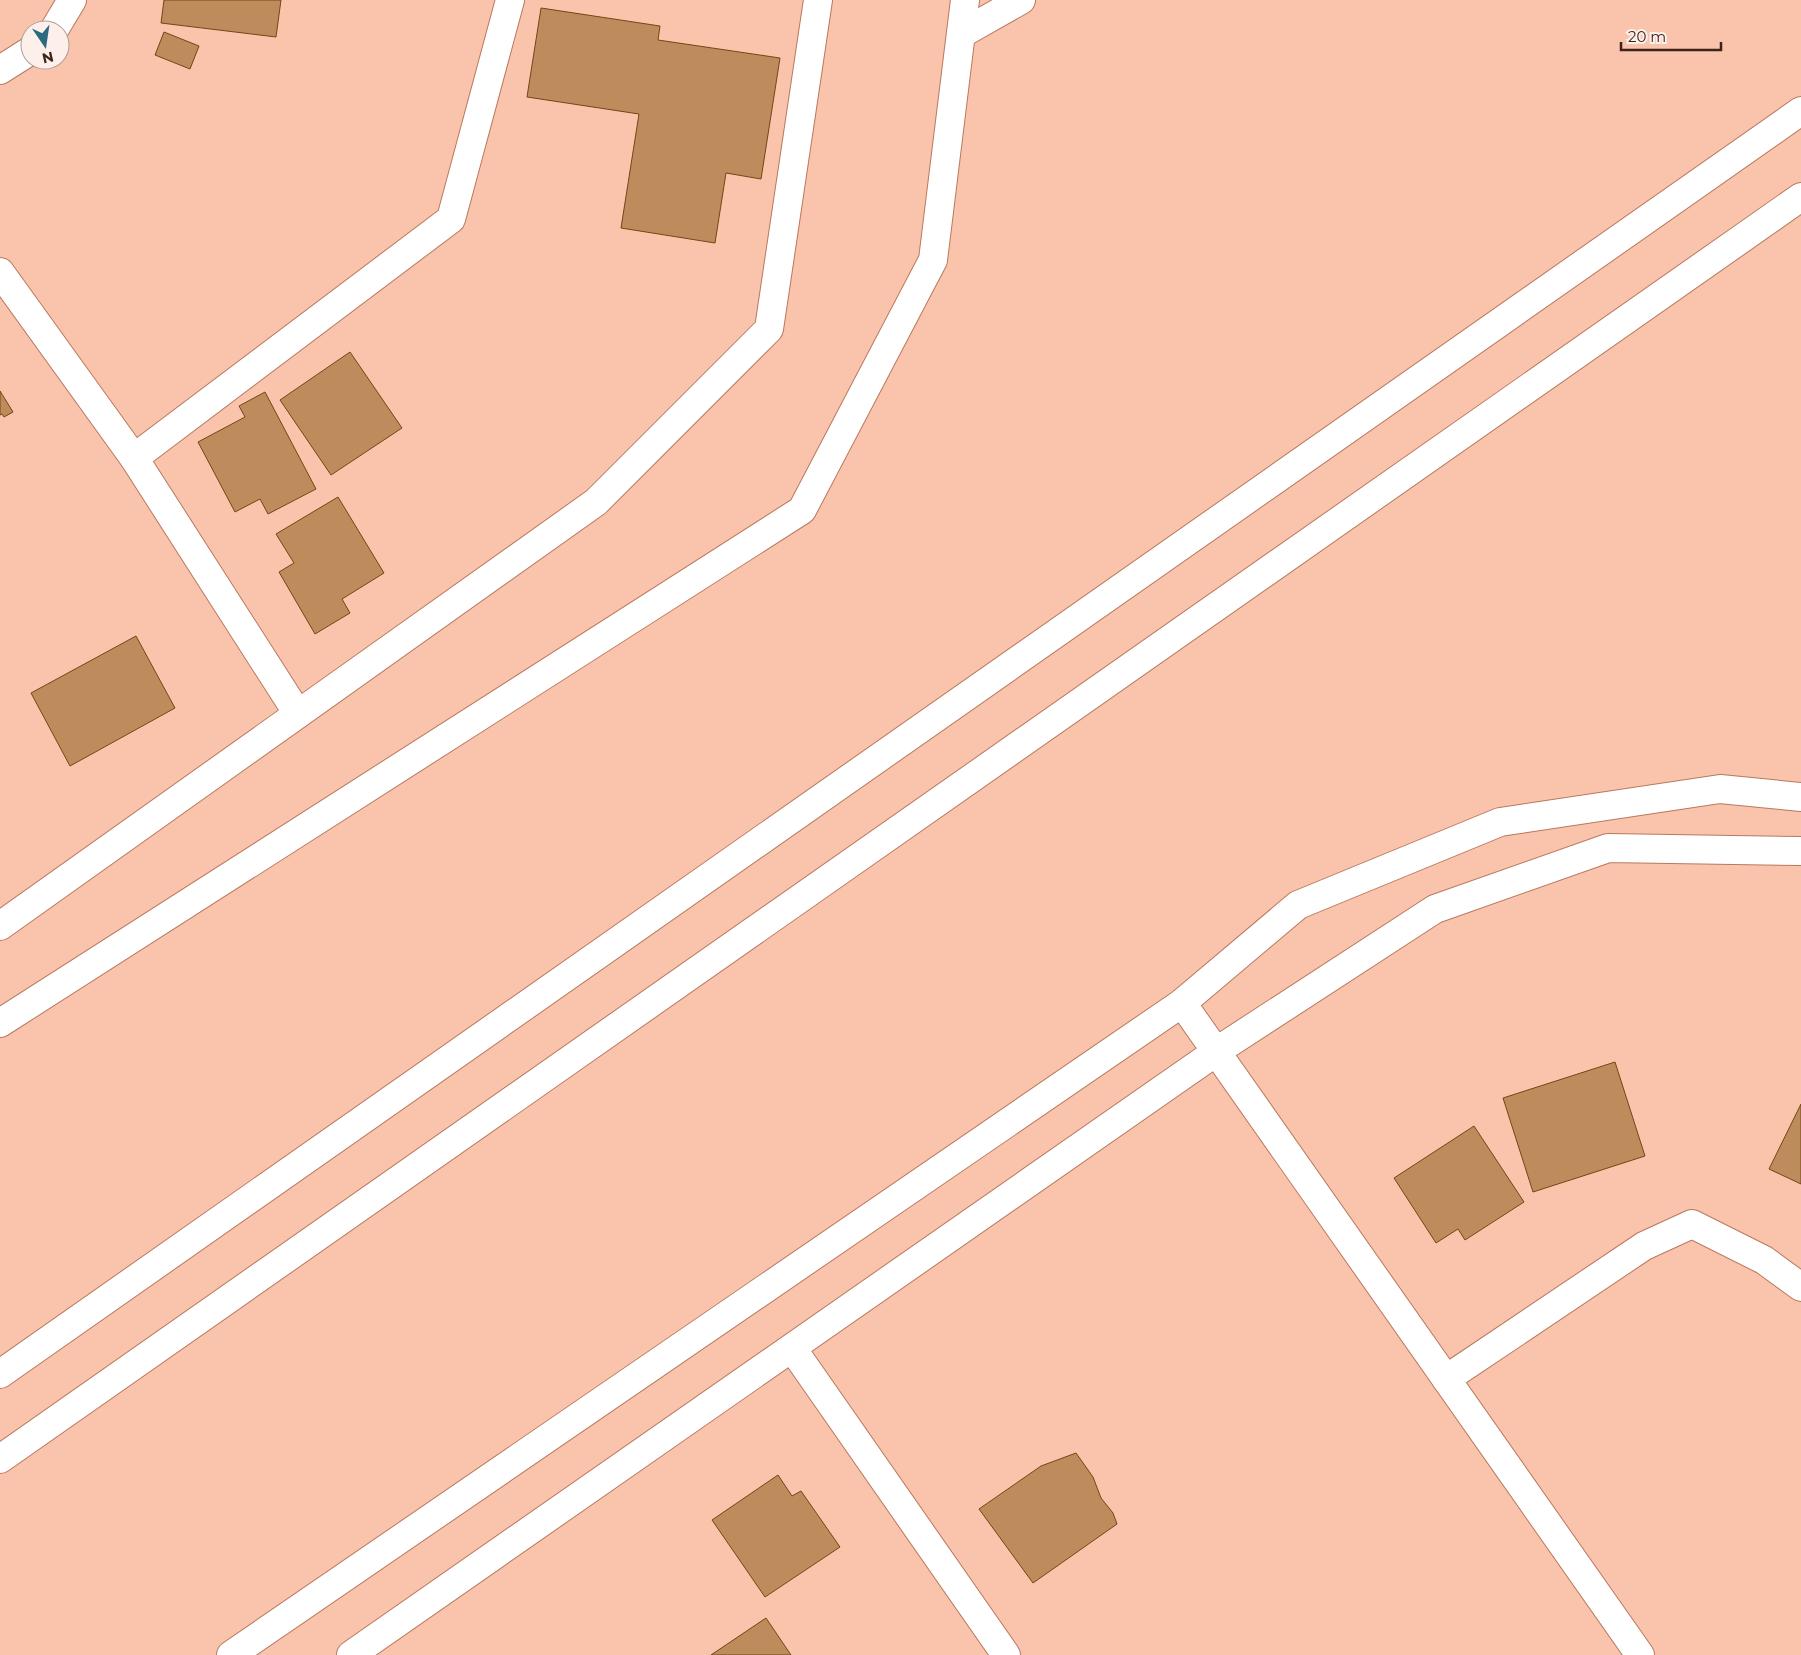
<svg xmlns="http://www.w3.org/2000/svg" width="1801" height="1655" font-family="Montserrat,sans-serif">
<rect width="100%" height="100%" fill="#fac3ac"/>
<!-- building -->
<g fill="#be8c5c" stroke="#734613">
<path d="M164,0H281L276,37L161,23Z"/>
<path d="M541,8L660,26L658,40L780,58L761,179L726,173L715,243L621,228L639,114L527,97Z"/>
<path d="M164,32L199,46L190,69L155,55Z"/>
<path d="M350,352L402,428L331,475L280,400Z"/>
<path d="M0,391L13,412L4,417L2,414L0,415Z"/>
<path d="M265,392L316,489L268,514L260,499L235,512L198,442L245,417L239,406Z"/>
<path d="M338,497L384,573L342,599L350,613L315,634L279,572L294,563L276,534Z"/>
<path d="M136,636L175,708L70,766L31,693Z"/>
<path d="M1615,1062L1645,1156L1533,1192L1503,1098Z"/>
<path d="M1801,1104V1184L1769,1169Z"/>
<path d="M1474,1126L1524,1202L1465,1240L1458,1229L1436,1243L1394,1178Z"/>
<path d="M1076,1453L1093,1477L1101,1498L1113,1513L1117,1524L1033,1583L979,1509L1041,1466Z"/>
<path d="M778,1475L792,1496L801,1491L840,1547L765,1597L712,1520Z"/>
<path d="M766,1618L791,1655H711Z"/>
</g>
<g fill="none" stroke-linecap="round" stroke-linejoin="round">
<defs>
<g id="street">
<path d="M54,30L72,0"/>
<path d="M961,34L1021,0"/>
<path d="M0,70L30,51"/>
<path d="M0,272L134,458L298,714"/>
<path d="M134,458L451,219L510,0"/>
<path d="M1182,1003L1640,1655"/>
<path d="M792,1348L1006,1655"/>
<path d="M1446,1379L1644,1246L1692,1224L1764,1260L1801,1287"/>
</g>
<g id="secondary">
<path d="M0,926L596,502L769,329L818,0"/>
<path d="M0,1023L802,510L933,260L965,0"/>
<path d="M0,1374L1801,111"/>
<path d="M0,1459L1801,197"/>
<path d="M231,1655L1182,1003L1298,905L1500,822L1720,789L1801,797"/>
<path d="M351,1655L1226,1045L1435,909L1608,848L1801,851"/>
</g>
</defs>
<!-- street casing -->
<use href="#street" stroke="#b8795e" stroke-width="30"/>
<!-- secondary casing -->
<use href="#secondary" stroke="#b8795e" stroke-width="30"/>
<!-- street -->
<use href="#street" stroke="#fff" stroke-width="28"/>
<!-- secondary -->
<use href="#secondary" stroke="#fff" stroke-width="28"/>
</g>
<!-- north arrow -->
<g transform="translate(45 45) rotate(167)"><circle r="24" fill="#fdefe9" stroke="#b09d95"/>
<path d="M0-4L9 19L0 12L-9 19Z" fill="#2b6a80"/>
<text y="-8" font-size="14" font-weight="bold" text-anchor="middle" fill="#3d2318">N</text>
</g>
<!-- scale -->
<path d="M1621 42v8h100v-8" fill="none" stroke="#3d2318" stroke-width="2.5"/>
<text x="1628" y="42" font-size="15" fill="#3d2318" stroke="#fdefe9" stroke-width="4" paint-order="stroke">20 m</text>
</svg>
